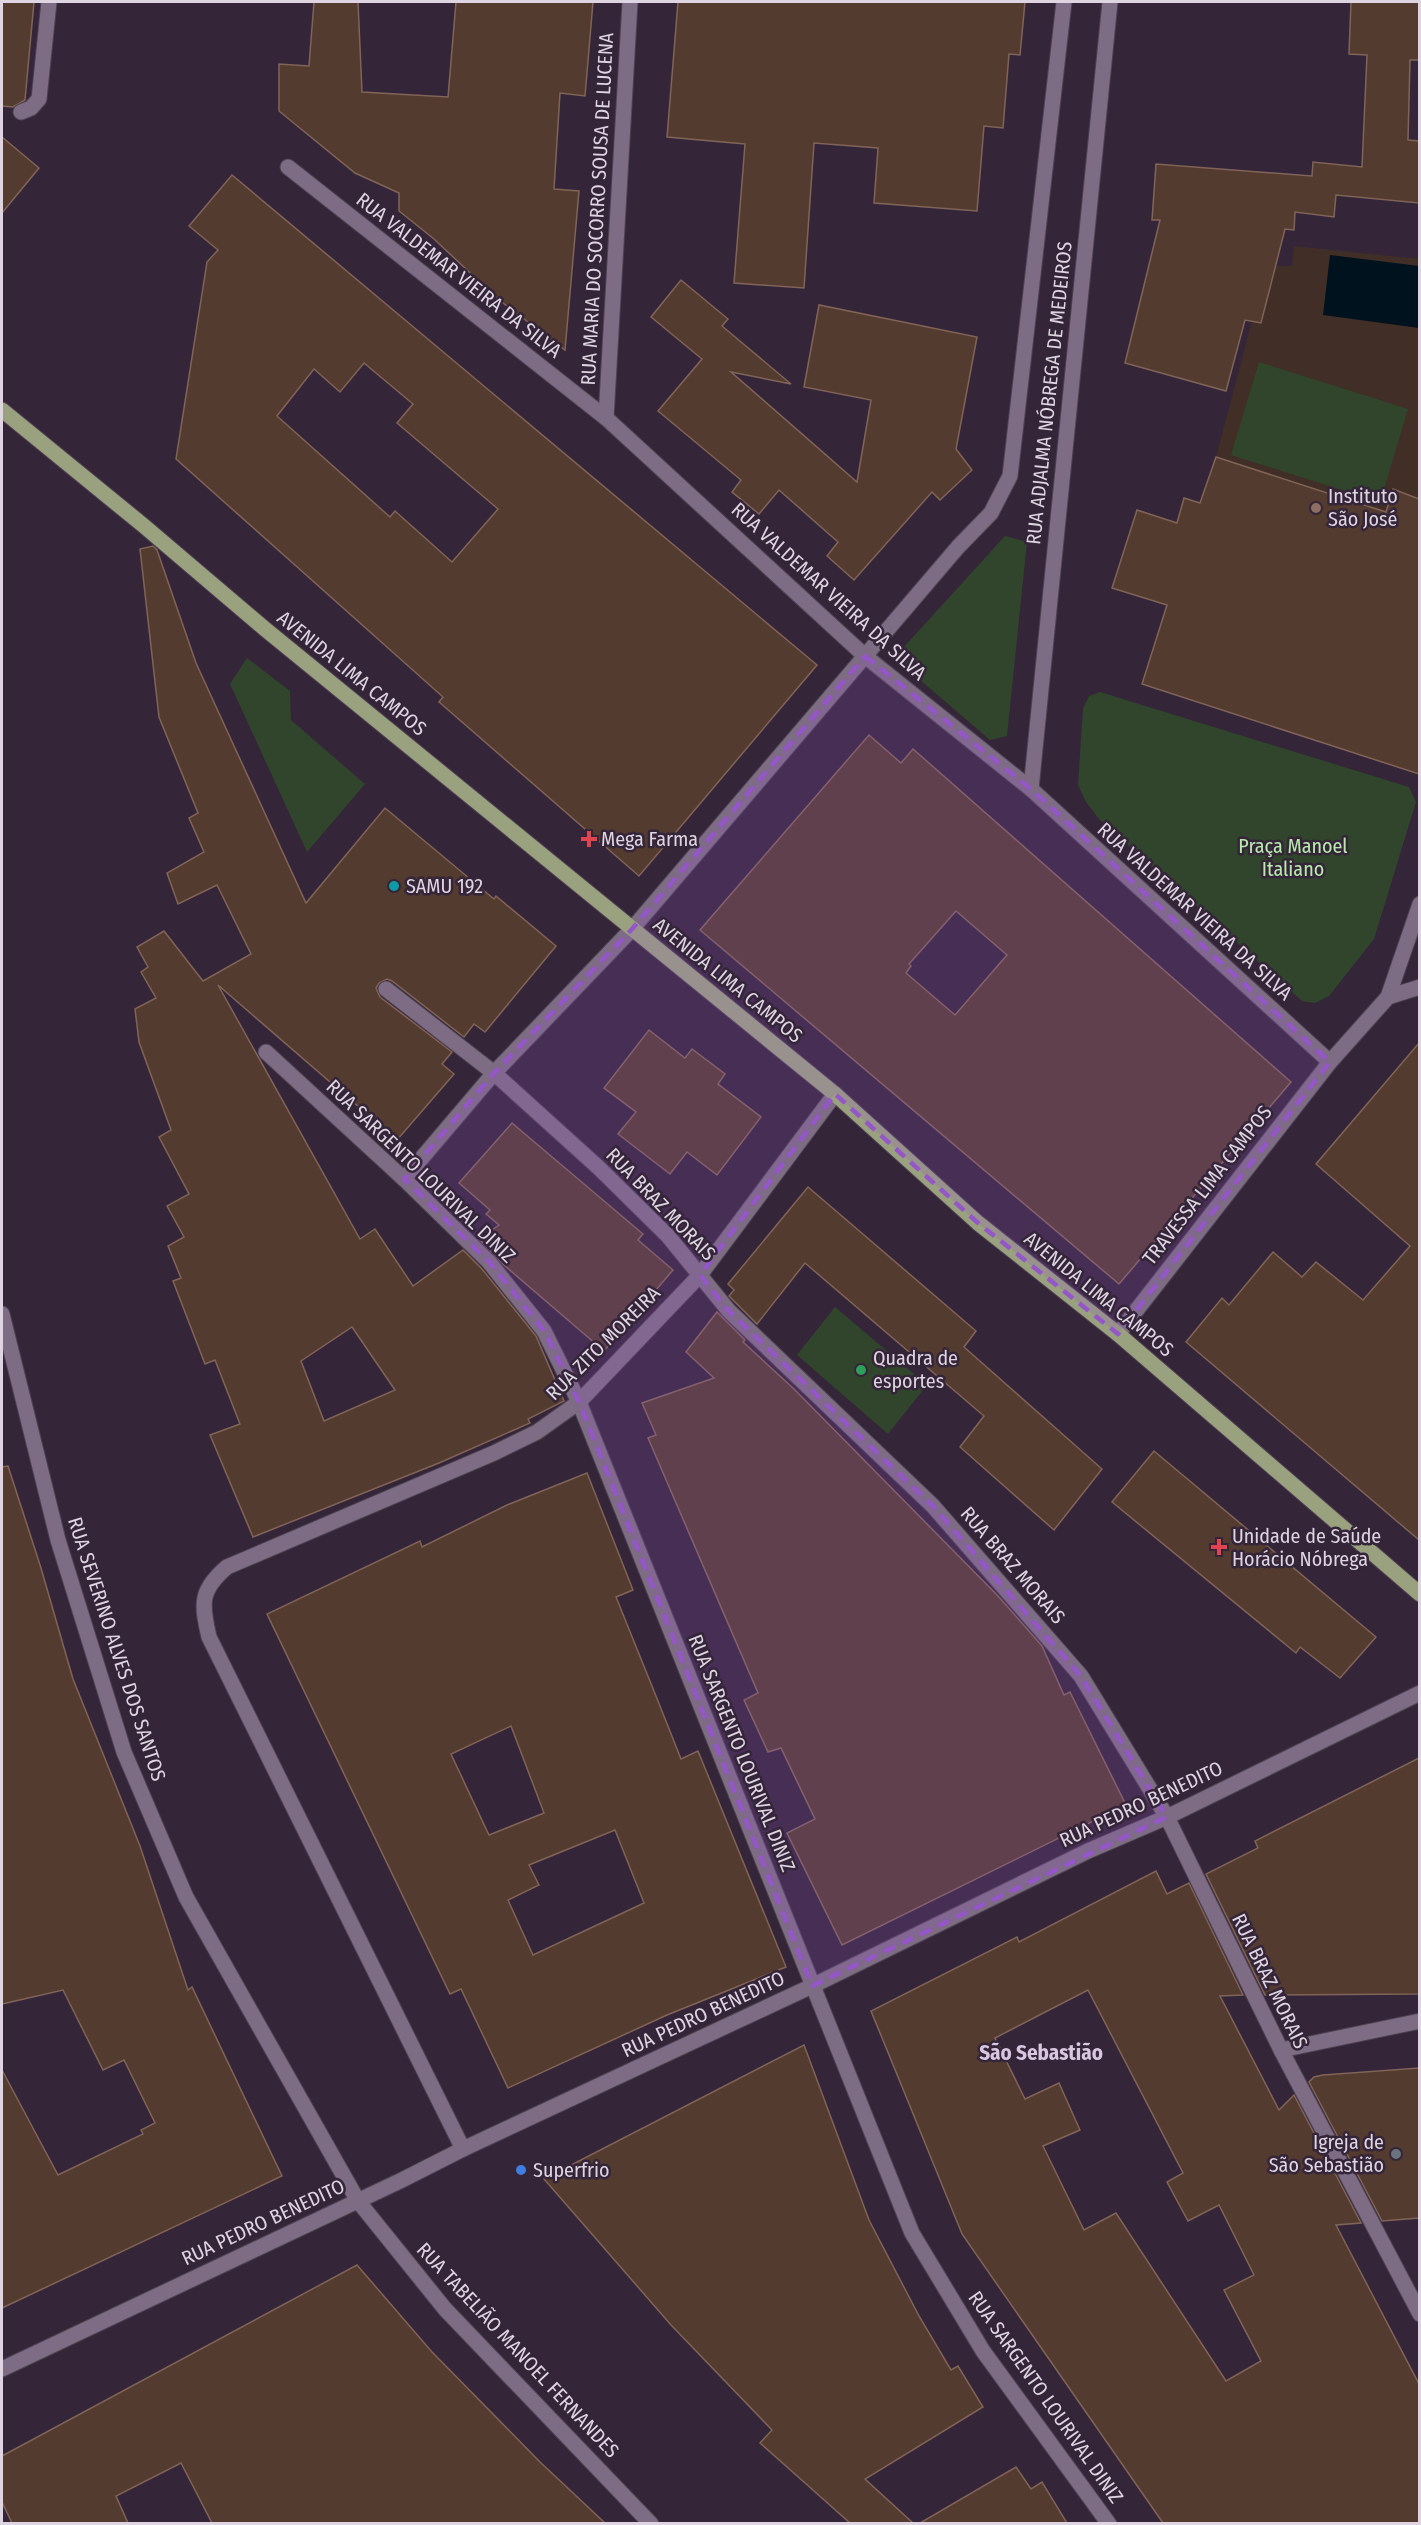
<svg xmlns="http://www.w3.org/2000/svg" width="1421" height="2525" font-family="'Fira Sans Condensed',sans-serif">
<rect width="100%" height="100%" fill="#342539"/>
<!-- education -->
<path fill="#402e27" d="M1294,246L1419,259V774L1142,684L1157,636L1184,644L1200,503L1216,457L1252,321L1261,323L1276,266H1292Z"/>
<!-- green -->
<g fill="#31452c">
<path d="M1259,362L1408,409L1380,502L1231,455Z"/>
<path d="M1005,536L1027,542L1007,736L990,740L906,668L903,648Z"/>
<path d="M247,658L290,691L291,720L365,784L307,852L230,684Z"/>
<path d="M1100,692L1409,787L1416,802L1374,939L1329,996L1315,1003L1302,1001L1099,819L1086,802L1078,785L1083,709L1089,696Z"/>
<path d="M835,1307L927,1385L888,1434L797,1355Z"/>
</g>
<!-- water -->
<path fill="#00121e" d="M1330,255L1419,266V328L1323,315Z"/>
<!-- building -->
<g fill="#543b30" stroke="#806458" stroke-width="1.5" fill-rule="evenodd">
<path d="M2,2H34L25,100L13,107L2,106Z"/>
<path d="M314,2H358L362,92L448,97L456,2H593L585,96L560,93L554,189L579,191L565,350L499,300L434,239L399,211V193L355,173L279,111V64L309,66Z"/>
<path d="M678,2H1025L1020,55L1009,54L1003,128L984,126L977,211L874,203L878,148L814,143L804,288L734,283L745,144L667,137Z"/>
<path d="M1351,2H1419V60H1410L1408,140L1419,141V203L1336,195L1334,217L1295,212L1294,230L1285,229L1261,323L1245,320L1226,391L1125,363L1160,220H1152L1156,164L1312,176L1313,162L1362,167L1367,55L1349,54Z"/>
<path d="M2,137L39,168L2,213Z"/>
<path d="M232,175L817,665L639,876L439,702L443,697L176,459L207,262L218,250L189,226ZM364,363L413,404L397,423L498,509L452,562L395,511L390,517L277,416L314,369L340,392Z"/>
<path d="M681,280L728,319L722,326L791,384L731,372L857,482L871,400L804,387L819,305L977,337L956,449L972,470L940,500L932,492L854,580L827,556L838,542L779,490L759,514L732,492L741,480L658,411L702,359L651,317Z"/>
<path d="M1216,457L1386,512L1393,489L1419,499V774L1142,684L1167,605L1112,588L1137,510L1177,523L1184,498L1200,503Z"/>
<path d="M153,546L157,550L196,663L306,903L385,808L494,899L496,896L556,946L485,1032L474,1024L464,1037L392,981L387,979L379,983L376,988L380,997L452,1052L442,1064L454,1074L397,1140L218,985L360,1239L375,1229L413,1286L463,1250L482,1269L536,1336L564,1401L528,1419L530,1423L439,1463L253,1537L210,1435L240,1424L215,1360L205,1364L173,1281L181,1278L168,1246L184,1237L167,1206L189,1194L159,1137L171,1130L139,1042L135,1009L156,998L141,972L148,967L137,947L164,931L203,981L251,954L217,885L178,904L167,873L204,852L189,818L198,813L159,717L140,549ZM352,1327L395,1390L324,1421L301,1361Z"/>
<path d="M869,735L901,763L913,749L1291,1082L1119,1284L700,930ZM956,911L1007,955L955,1015L906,973L911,966L909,964Z"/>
<path d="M649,1030L685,1058L692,1049L725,1074L718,1084L761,1117L717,1175L687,1152L670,1174L618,1134L636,1112L604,1088Z"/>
<path d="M1419,1043V1540L1186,1342L1222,1298L1229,1305L1273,1252L1302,1277L1316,1262L1363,1300L1410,1246L1316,1164Z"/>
<path d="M512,1123L643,1234L638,1240L673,1270L604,1351L505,1266L479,1239L499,1225L486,1214L490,1210L459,1183Z"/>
<path d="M808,1187L976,1331L964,1347L1102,1469L1054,1530L960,1447L984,1416L805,1263L757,1324L729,1296L734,1290L728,1284Z"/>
<path d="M717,1312L745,1340L743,1342L794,1389L998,1596L1042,1646L1064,1695L1070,1692L1126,1805L842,1945L787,1833L815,1819L781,1748L768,1752L744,1700L758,1693L648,1438L656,1435L642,1403L714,1378L686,1352Z"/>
<path d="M1154,1451L1376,1637L1340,1678L1300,1647L1296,1653L1112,1502Z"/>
<path d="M8,1466L41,1568L73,1679L140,1846L188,1990L192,1987L282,2176L2,2308V2070L58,2175L143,2134L141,2130L155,2123L124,2060L103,2070L63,1990L2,2004V1467Z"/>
<path d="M587,1473L633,1590L616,1597L656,1696L681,1759L698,1751L786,1967L667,2015L508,2088L461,1989L450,1994L267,1614L420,1541L422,1547L507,1505ZM511,1726L544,1813L489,1835L451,1754ZM615,1830L644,1903L533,1955L508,1900L539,1885L529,1865Z"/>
<path d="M1419,1758V1994L1265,1995L1206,1874L1258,1848L1255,1841Z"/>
<path d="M1156,1871L1167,1894L1189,1883L1243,1995L1220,1996L1279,2110L1294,2095L1361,2223L1336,2225L1419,2384V2523H1163L962,2234L905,2094L871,2011L1017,1937L1019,1942ZM1088,1990L1183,2173L1167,2182L1188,2221L1219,2205L1254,2275L1224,2290L1261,2361L1226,2381L1116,2213L1084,2230L1043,2146L1080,2130L1059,2083L1025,2099L995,2038Z"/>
<path d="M804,2045L869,2220L919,2316L951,2370L958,2366L983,2407L865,2479L913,2523H850L760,2443L772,2430L671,2325L544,2179Z"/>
<path d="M1419,2068V2218L1382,2221L1309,2082L1314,2077L1323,2075Z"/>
<path d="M357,2265L432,2352L540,2462L605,2523H212L181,2463L116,2496L128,2523H12L2,2502V2456Z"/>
<path d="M1016,2467L1031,2489L1042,2482L1067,2523H920Z"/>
</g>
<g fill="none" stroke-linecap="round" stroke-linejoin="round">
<defs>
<g id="minor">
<path d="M21,112L31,108L39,99L49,2"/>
<path d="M288,167L606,418L865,656L1031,789L1330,1062"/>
<path d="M606,418L630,2"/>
<path d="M1031,789L1110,2"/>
<path d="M386,989L494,1073L599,1168L668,1236L729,1311L933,1506L1081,1676L1167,1817L1281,2050L1420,2314"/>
<path d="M1388,997L1420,987"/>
<path d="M266,1052L404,1179L489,1262L544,1331L579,1402L912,2233L983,2351L1109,2524"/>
<path d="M404,1179L494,1073L632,929L958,547L991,513L1010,476L1064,2"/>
<path d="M2,1314L58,1540L124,1752L186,1897L358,2201L445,2309L651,2524"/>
<path d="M1118,1334L1330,1062L1388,997L1420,904"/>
<path d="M1281,2050L1420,2021"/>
<path d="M463,2149L209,1637C201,1603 200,1590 227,1567L494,1453L537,1432L579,1402L700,1275L835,1094"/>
<path d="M2,2369L402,2180L463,2149L812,1986L1088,1851L1167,1817L1420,1693"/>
</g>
<path id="major" d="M2,410L144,526L265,629L835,1094L978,1223L1118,1334L1420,1594"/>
</defs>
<!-- minor casing -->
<use href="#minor" stroke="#4e4252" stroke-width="17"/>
<!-- major casing -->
<use href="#major" stroke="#4e4252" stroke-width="17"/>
<!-- minor -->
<use href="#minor" stroke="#7d6c83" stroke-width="15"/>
<!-- major -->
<use href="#major" stroke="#99a17f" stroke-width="15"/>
</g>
<!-- marked area -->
<path fill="#9456c8" fill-opacity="0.2" stroke="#9456c8" stroke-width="4.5" stroke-dasharray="12 8" stroke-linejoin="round" d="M865,656L1031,789L1330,1062L1118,1334L978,1223L835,1094L700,1275L729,1311L933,1506L1081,1676L1167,1817L812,1986L579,1402L544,1331L489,1262L404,1179L494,1073L632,929Z"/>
<!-- markers -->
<circle fill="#8d6e63" stroke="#342539" stroke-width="2" cx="1316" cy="508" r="6"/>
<g fill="#e0444e" stroke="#342539" stroke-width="2">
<path d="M586 830h6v6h6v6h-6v6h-6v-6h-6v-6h6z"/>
<path d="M1216 1538h6v6h6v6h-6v6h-6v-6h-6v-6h6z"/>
</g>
<circle fill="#0f9aa8" stroke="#342539" stroke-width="2" cx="394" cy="886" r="6"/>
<circle fill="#2e9e5b" stroke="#342539" stroke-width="2" cx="861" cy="1370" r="6"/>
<circle fill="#6b7280" stroke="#342539" stroke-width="2" cx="1396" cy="2154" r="6"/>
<circle fill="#3f7fe0" stroke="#342539" stroke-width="2" cx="521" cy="2170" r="6"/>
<g text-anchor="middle" stroke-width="5" stroke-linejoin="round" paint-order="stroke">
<!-- street labels -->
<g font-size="20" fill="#dfd5e2" stroke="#342539">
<text transform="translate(597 209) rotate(-87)" y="7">RUA MARIA DO SOCORRO SOUSA DE LUCENA</text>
<text transform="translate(459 275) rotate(38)" y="7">RUA VALDEMAR VIEIRA DA SILVA</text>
<text transform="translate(1049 393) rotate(-84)" y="7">RUA ADJALMA NÓBREGA DE MEDEIROS</text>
<text transform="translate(829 591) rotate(42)" y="7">RUA VALDEMAR VIEIRA DA SILVA</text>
<text transform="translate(352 673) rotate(39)" y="7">AVENIDA LIMA CAMPOS</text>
<text transform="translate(1195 911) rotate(42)" y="7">RUA VALDEMAR VIEIRA DA SILVA</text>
<text transform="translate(728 980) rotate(39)" y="7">AVENIDA LIMA CAMPOS</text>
<text transform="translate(421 1171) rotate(44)" y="7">RUA SARGENTO LOURIVAL DINIZ</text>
<text transform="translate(1207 1185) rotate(-52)" y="7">TRAVESSA LIMA CAMPOS</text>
<text transform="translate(661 1204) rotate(46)" y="7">RUA BRAZ MORAIS</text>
<text transform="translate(1099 1294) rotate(39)" y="7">AVENIDA LIMA CAMPOS</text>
<text transform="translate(603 1343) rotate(-45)" y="7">RUA ZITO MOREIRA</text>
<text transform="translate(1013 1565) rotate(49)" y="7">RUA BRAZ MORAIS</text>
<text transform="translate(117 1649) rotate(72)" y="7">RUA SEVERINO ALVES DOS SANTOS</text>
<text transform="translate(742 1753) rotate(68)" y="7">RUA SARGENTO LOURIVAL DINIZ</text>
<text transform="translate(1141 1804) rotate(-25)" y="7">RUA PEDRO BENEDITO</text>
<text transform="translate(1270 1981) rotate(64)" y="7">RUA BRAZ MORAIS</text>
<text transform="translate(703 2014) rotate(-25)" y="7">RUA PEDRO BENEDITO</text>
<text transform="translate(263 2222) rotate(-25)" y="7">RUA PEDRO BENEDITO</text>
<text transform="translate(518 2350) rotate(47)" y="7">RUA TABELIÃO MANOEL FERNANDES</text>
<text transform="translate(1046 2397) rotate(55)" y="7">RUA SARGENTO LOURIVAL DINIZ</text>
</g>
<!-- poi labels -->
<g font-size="20" fill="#dfd5e2" stroke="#342539" text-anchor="start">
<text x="1328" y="503">Instituto<tspan x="1328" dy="23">São José</tspan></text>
<text x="601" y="846">Mega Farma</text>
<text x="406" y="893">SAMU 192</text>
<text x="873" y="1365">Quadra de<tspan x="873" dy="23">esportes</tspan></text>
<text x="1232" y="1543">Unidade de Saúde<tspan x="1232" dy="23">Horácio Nóbrega</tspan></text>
<text x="1384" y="2149" text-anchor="end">Igreja de<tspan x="1384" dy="23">São Sebastião</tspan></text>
<text x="533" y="2177">Superfrio</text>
</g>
<!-- park labels -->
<g font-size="20" fill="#b8eaac" stroke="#342539">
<text x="1293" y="853">Praça Manoel<tspan x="1293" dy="23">Italiano</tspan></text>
</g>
<!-- neighbourhood labels -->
<g font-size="21" font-weight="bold" fill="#d9c6df" stroke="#342539">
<text x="1041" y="2060">São Sebastião</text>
</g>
</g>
<!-- border -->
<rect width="1421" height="2525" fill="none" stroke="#dfd5e2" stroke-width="6"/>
</svg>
